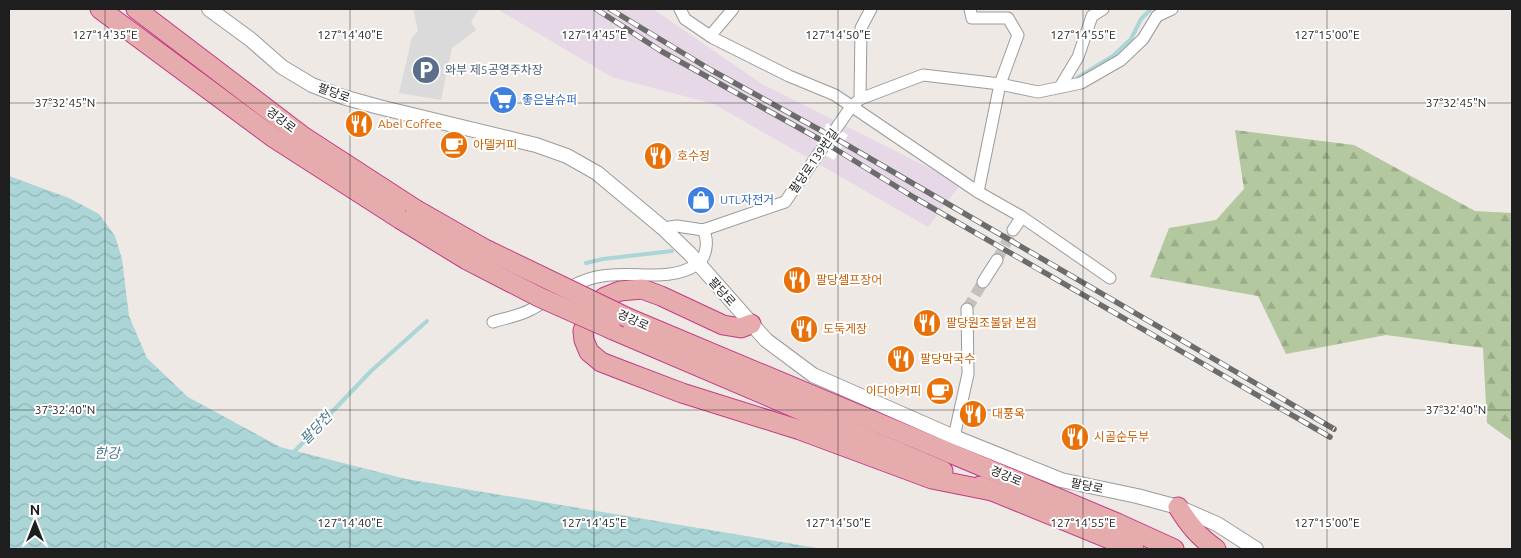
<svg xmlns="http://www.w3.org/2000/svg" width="1521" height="558" font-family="Ubuntu,'Noto Sans KR',sans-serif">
<defs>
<pattern id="forest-firs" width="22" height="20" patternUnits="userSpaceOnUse" patternTransform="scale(1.25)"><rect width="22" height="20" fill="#b4c89f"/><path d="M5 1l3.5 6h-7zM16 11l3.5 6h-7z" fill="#9aab88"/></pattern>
<pattern id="water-waves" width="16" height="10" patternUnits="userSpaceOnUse" patternTransform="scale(1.25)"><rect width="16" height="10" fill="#abd5d6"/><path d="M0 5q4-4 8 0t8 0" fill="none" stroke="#93b6b7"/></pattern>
</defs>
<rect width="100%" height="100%" fill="#eee9e5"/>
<!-- industrial -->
<path fill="#e6d8e6" d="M497,9H653L762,84L961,184L928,227L714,104L612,77Z"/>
<!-- forest -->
<path fill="url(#forest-firs)" d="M1235,130L1354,145L1475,211L1512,213V441L1487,423L1483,348L1386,335L1286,354L1258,296L1150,277L1169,228L1216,220L1244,189Z"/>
<!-- parking -->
<path fill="#dadada" d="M413,9H479L471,22L476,30L452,48L441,100L399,93L412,37L418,31Z"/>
<!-- water -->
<path fill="url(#water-waves)" d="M9,176L69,198L99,214L115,236L122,259L129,316L147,358L188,397L280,447L406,479L823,549H9Z"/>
<!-- pier -->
<path fill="#fff" d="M827,123L848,135L834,160L814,149Z"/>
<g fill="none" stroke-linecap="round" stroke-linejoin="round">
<!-- stream -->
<g stroke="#abd5d6" stroke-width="4">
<path d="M1077,78L1113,56L1131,39L1141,19L1151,9"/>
<path d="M586,263L603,259L672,251"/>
<path d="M292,454L371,371L427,321"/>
</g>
<!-- minor-tunnel -->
<g stroke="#c4c0bd" stroke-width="11" stroke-dasharray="11 5.5" stroke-linecap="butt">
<path d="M997,260L1013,230"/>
<path d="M967,309L983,282"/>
</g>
<defs>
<g id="minor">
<path d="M680,9L685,19L713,38L789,76L835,95L978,192L1022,217L1110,278"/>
<path d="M970,9L972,18H1008L1018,35L1000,84L978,192"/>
<path d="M710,36L733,9"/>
<path d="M1060,87L1078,57L1092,16L1103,9"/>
<path d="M860,99L861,28L871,9"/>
<path d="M703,230L785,202L851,107L860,99L923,75L1000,84L1038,92L1081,83L1121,60L1143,39L1157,16L1172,9"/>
<path d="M1013,230L1022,217"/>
<path d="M983,282L997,260"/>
<path d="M493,322C505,318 519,316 530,310C553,298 575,280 602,276C633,270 668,283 696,265C707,258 709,240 703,230L677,226L663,228"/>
<path d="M954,437L968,374L967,309"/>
</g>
<path id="tertiary" d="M209,9L250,39L282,67L312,85L343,97L379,107L536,145L567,156L597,173L663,228L690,254L766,340L813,375L954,437L1061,480L1137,496L1178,507L1217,524L1256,549"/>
<g id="trunk">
<path d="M100,9L274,138L400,219"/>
<path d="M136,9L304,137L415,209"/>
<path d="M628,318L1117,523L1174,549"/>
<path d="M751,324L741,328L723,325L661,296L642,289L620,291L605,297L590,310L583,331L584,340L589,352L601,362L619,369L682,393L800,430L932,479L992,491"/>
<path d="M611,329L943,471"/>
<path d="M980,486L1134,549"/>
<path d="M1178,507C1189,525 1199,537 1216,549"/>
</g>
</defs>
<!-- minor casing -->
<use href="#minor" stroke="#9b9b9b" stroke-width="13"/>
<!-- tertiary casing -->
<use href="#tertiary" stroke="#9b9b9b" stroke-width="16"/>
<!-- trunk casing -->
<use href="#trunk" stroke="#c53986" stroke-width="21"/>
<!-- minor -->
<use href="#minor" stroke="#fff" stroke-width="11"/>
<!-- tertiary -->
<use href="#tertiary" stroke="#fff" stroke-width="14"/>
<!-- trunk -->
<use href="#trunk" stroke="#e6acad" stroke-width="19"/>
<defs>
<g id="rail">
<path d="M596,9L661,51L819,139L915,198L1330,437"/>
<path d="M610,9L711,70L840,141L1334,429"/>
</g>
</defs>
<!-- rail casing -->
<use href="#rail" stroke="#6c6c6c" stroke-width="5.5"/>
<!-- rail -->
<use href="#rail" stroke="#fff" stroke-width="4" stroke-dasharray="11" stroke-linecap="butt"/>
<defs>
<g id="trunk-bridge">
<path d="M415,209L485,249L628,318"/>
<path d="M400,219L467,260L539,297L611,329"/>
</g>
</defs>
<!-- trunk-bridge casing -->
<use href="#trunk-bridge" stroke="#c53986" stroke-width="21" stroke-linecap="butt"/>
<!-- trunk-bridge -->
<use href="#trunk-bridge" stroke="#e6acad" stroke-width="19"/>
</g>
<!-- ticks -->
<path fill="none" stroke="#1e1e1e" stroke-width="1" stroke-opacity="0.45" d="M105,9V549M350,9V549M594,9V549M838,9V549M1083,9V549M1327,9V549M9,103H1512M9,410H1512"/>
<!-- icons -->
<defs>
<symbol id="parking-disc" viewBox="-11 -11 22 22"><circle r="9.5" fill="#5c6f8a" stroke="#fff"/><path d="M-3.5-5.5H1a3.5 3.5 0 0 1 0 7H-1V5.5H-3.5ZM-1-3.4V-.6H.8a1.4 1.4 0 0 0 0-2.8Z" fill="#fff"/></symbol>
<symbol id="supermarket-disc" viewBox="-11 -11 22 22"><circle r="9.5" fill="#3f7fe0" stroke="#fff"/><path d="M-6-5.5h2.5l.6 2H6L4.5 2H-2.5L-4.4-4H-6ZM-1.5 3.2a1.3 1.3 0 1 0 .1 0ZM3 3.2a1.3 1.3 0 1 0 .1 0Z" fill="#fff"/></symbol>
<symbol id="restaurant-disc" viewBox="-11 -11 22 22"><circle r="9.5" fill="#e8710a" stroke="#fff"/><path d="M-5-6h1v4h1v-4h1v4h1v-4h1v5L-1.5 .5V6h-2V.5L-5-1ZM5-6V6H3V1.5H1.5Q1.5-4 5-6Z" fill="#fff"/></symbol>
<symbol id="cafe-disc" viewBox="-11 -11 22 22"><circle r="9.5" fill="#e8710a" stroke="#fff"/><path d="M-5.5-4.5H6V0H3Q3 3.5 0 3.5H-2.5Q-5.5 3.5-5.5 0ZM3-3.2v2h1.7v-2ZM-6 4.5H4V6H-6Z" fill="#fff"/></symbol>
<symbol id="shop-disc" viewBox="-11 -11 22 22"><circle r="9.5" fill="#3f7fe0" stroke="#fff"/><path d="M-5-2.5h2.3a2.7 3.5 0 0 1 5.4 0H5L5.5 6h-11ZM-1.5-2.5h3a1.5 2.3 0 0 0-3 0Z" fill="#fff"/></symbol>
</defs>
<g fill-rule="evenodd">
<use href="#parking-disc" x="410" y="54" width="32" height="32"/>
<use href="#supermarket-disc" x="487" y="84" width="32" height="32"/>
<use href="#restaurant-disc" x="343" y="108" width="32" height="32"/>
<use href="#cafe-disc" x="438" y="129" width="32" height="32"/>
<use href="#restaurant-disc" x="642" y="140" width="32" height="32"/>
<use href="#shop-disc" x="685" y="184" width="32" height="32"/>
<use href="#restaurant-disc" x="781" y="264" width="32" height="32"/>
<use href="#restaurant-disc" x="911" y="307" width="32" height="32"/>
<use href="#restaurant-disc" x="788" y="313" width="32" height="32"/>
<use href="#restaurant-disc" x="885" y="343" width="32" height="32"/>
<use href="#cafe-disc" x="924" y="375" width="32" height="32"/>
<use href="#restaurant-disc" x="957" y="398" width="32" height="32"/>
<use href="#restaurant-disc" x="1059" y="421" width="32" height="32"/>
</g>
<g text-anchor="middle" stroke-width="4" stroke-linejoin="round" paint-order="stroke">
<!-- service labels -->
<g font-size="12" fill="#4e5e75" stroke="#fff" text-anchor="start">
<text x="445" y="74">와부 제5공영주차장</text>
</g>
<!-- street labels -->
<g font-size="12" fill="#1e1e1e" stroke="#fff">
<text transform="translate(334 93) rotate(20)" y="4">팔당로</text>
<text transform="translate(281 120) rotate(37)" y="4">경강로</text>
<text transform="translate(814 161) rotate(-55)" y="4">팔당로139번길</text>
<text transform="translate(722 292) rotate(48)" y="4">팔당로</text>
<text transform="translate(633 320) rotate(24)" y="4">경강로</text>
<text transform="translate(1006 476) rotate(23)" y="4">경강로</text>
<text transform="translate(1087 486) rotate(12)" y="4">팔당로</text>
</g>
<!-- shop labels -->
<g font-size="12" fill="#366cbe" stroke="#fff" text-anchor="start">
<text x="522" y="104">좋은날슈퍼</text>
<text x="720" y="204">UTL자전거</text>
</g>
<!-- food labels -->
<g font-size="12" fill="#c56008" stroke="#fff" text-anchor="start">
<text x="378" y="128">Abel Coffee</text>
<text x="473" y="149">아델커피</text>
<text x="677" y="160">호수정</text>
<text x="816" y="284">팔당셀프장어</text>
<text x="946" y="327">팔당원조불닭 본점</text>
<text x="823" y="333">도둑게장</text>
<text x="920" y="363">팔당막국수</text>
<text x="921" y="395" text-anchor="end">이다야커피</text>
<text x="992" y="418">대풍옥</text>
<text x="1094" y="441">시골순두부</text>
</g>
<!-- water labels -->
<g font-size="14" font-style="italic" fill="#4c7a8d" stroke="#fff">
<text transform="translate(316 428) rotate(-46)" y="5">팔당천</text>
<text x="107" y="458">한강</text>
</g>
</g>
<g font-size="12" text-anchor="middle" fill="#1e1e1e" stroke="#fff" stroke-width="4" stroke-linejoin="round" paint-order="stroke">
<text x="105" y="39">127°14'35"E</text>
<text x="350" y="39">127°14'40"E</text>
<text x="594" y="39">127°14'45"E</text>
<text x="838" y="39">127°14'50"E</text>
<text x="1083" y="39">127°14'55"E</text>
<text x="1327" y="39">127°15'00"E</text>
<text x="65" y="107">37°32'45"N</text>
<text x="1456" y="107">37°32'45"N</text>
<text x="65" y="414">37°32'40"N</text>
<text x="1456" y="414">37°32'40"N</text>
<text x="350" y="527">127°14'40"E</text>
<text x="594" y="527">127°14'45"E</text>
<text x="838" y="527">127°14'50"E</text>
<text x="1083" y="527">127°14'55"E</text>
<text x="1327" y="527">127°15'00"E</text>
</g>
<!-- border -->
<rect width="1521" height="558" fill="none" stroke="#1e1e1e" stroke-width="20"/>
<!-- north arrow -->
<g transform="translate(35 523)" stroke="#ffffff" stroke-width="4" paint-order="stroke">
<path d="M0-4L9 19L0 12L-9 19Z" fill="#1e1e1e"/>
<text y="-8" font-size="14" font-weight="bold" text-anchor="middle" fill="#1e1e1e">N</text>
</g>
</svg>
